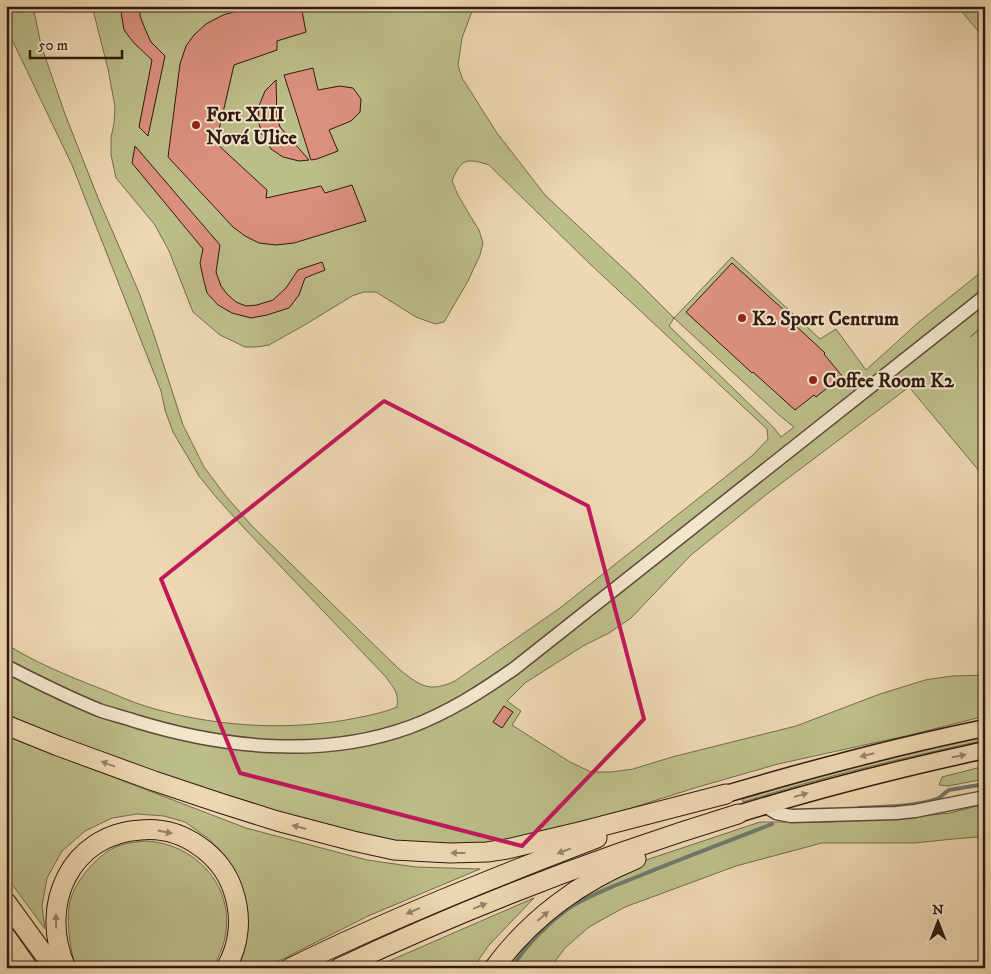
<svg xmlns="http://www.w3.org/2000/svg" width="991" height="974" font-family="'IM FELL DW Pica',serif">
<rect width="100%" height="100%" fill="#edd8b2"/>
<filter id="stains"><feTurbulence type="fractalNoise" baseFrequency=".004" numOctaves="4"/><feColorMatrix values="0 0 0 0 .2 0 0 0 0 .09 0 0 0 0 .02 0 0 0 .5 -.17"/></filter>
<radialGradient id="worn" r=".72"><stop offset=".6" stop-color="#630" stop-opacity="0"/><stop offset="1" stop-color="#630" stop-opacity=".3"/></radialGradient>
<!-- green -->
<g fill="#bcbe8a" stroke="#766b4c" fill-rule="evenodd">
<path d="M6,6H36L34,11L41,45L65,114L98,198L140,295L154,335L183,425L204,467L225,495L251,525L399,669C420,686 429,693 455,681L560,608L753,455L768,439L767,429L589,263L489,165C467,158 461,158 452,181L458,195L469,214L479,230L483,243L480,255L468,281L444,322L435,324L416,317L376,292H364L352,296L308,323L269,345L257,347H245L220,335L193,312L169,251L155,225L116,178L111,155V138L114,123L115,107L108,69L92,6H474L462,38L458,65L462,78L497,133L545,195L637,281L674,318L732,257L820,339L836,329L866,370L920,321L985,269V324L970,337L985,325V478L909,387L767,494L691,555L631,618L609,633L583,646L525,683L507,701L521,711L512,725L570,762L591,772H611L633,769L672,757L796,726L880,694L925,680L952,676L985,675V716L910,735L778,764L698,787L561,830L472,846L403,843L336,828L217,794L6,718V644C34,662 68,676 99,688C115,694 131,702 148,707C212,726 280,731 346,720C365,716 380,714 397,707C399,692 394,689 386,677L245,529L216,497L199,476L173,432L165,410L161,391L72,165L6,27ZM674,318L779,415L794,427L781,437L774,428L669,326Z"/>
<path d="M957,6H985V39Z"/>
<path d="M6,736L246,828L367,860L416,867L480,869L368,916L265,968H239L245,945L240,886L227,858L209,839L185,822L164,816L137,814L112,818L85,831L62,851L47,878L42,906L45,929L6,876Z"/>
<path d="M985,736V740C903,758 822,777 743,802L742,799C822,775 903,753 985,736Z"/>
<path d="M985,766V779L948,786L939,785L942,777Z"/>
<path d="M985,804V839L978,837L953,839L914,843H822L736,866L625,907L589,927L565,948L550,968H501L525,940L598,884L646,860L760,822H829L896,819L950,813Z"/>
<path d="M147,841C212,846 249,912 212,968H76C70,949 67,927 69,907C72,885 92,861 110,850C121,843 135,842 147,841Z"/>
<path d="M534,898L489,945L473,968H373Z"/>
</g>
<g fill="none" stroke-linecap="round" stroke-linejoin="round">
<!-- stream -->
<g stroke="#70796b" stroke-width="4">
<path d="M859,808C882,807 915,807 937,799C942,797 944,793 949,790L985,784"/>
<path d="M511,968C526,946 547,924 569,908C589,895 612,887 634,878C680,859 726,842 772,824"/>
</g>
</g>
<!-- building -->
<g fill="#dc917f" stroke="#31180f">
<path d="M122,6H140V16L146,31L151,42L165,56L148,136L139,127L152,60L134,43L124,30L121,12Z"/>
<path d="M255,6H301L306,32L277,41V50L234,65L216,143L267,190L266,198L321,186L325,193L352,185L366,221L294,243L276,245L259,243L245,236L233,227L168,157L180,64L186,46L194,35L206,24L223,15Z"/>
<path d="M313,68L318,90L340,86L353,88L361,99L360,112L351,121L329,130L338,151L317,159L311,160L284,75Z"/>
<path d="M276,80L277,117L280,127L309,160L299,161L283,157L271,149L262,134L258,120L259,106L265,91Z"/>
<path d="M135,146L220,245L216,272L221,286L227,294L236,302L246,306L257,305L273,300L286,288L298,270L322,262L325,270L305,278L299,295L289,308L267,315L251,318L232,313L218,305L207,293L203,277L200,263L203,249L132,163Z"/>
<path d="M732,263L798,323L796,326L825,353L824,354L842,376L816,397L814,395L795,410L753,372L752,373L686,312Z"/>
<path d="M504,706L513,712L502,728L493,722Z"/>
</g>
<g fill="none" stroke-linecap="round" stroke-linejoin="round">
<defs>
<g id="minor">
<path d="M6,666C37,682 67,697 99,710C110,714 123,717 135,721C223,748 322,759 410,727C448,713 482,691 515,668L985,296"/>
<path d="M765,806L776,813L791,816L896,813L915,811L985,797"/>
</g>
<g id="major">
<path d="M726,794C811,769 897,746 985,728"/>
<path d="M738,814C819,789 902,768 985,750"/>
</g>
<g id="highway">
<path d="M6,725L58,746L154,781L220,803L277,821L353,841L394,850L450,853L487,852L507,849L579,832L726,794"/>
<path d="M6,902L54,968"/>
<path d="M6,937L28,968"/>
<path d="M66,968C38,906 70,834 141,830C162,828 182,834 199,846C215,857 227,872 233,890C242,916 240,944 226,968"/>
<path d="M290,968C390,919 493,878 597,838"/>
<path d="M339,968C468,907 601,856 738,814"/>
<path d="M494,968C530,919 580,882 636,859"/>
</g>
</defs>
<!-- minor casing -->
<use href="#minor" stroke="#604838" stroke-width="15"/>
<!-- major casing -->
<use href="#major" stroke="#31180f" stroke-width="19"/>
<!-- highway casing -->
<use href="#highway" stroke="#31180f" stroke-width="21"/>
<!-- minor -->
<use href="#minor" stroke="#f3e6cd" stroke-width="12"/>
<!-- major -->
<use href="#major" stroke="#edd8b2" stroke-width="16"/>
<!-- highway -->
<use href="#highway" stroke="#edd8b2" stroke-width="19"/>
</g>
<!-- one-way arrows -->
<defs><path id="oneway-solid" d="M-6-.8H1V-3.2L6.5 0L1 3.2V.8H-6Z" transform="scale(1.25)"/></defs>
<g fill="#988269">
<use href="#oneway-solid" transform="translate(867 755) rotate(166)"/>
<use href="#oneway-solid" transform="translate(959 756) rotate(-12)"/>
<use href="#oneway-solid" transform="translate(108 764) rotate(-160)"/>
<use href="#oneway-solid" transform="translate(801 795) rotate(-16)"/>
<use href="#oneway-solid" transform="translate(299 827) rotate(-165)"/>
<use href="#oneway-solid" transform="translate(165 832) rotate(11)"/>
<use href="#oneway-solid" transform="translate(564 851) rotate(159)"/>
<use href="#oneway-solid" transform="translate(458 853) rotate(180)"/>
<use href="#oneway-solid" transform="translate(480 906) rotate(-22)"/>
<use href="#oneway-solid" transform="translate(413 911) rotate(156)"/>
<use href="#oneway-solid" transform="translate(543 916) rotate(-41)"/>
<use href="#oneway-solid" transform="translate(56 921) rotate(-91)"/>
</g>
<!-- marked area -->
<path fill="none" stroke="#c2185b" stroke-width="4" stroke-linejoin="round" d="M384,401L588,506L644,719L522,846L240,773L161,579Z"/>
<!-- markers -->
<g fill="#8f2418" stroke="#f3e6cd" stroke-width="2">
<circle cx="196" cy="125" r="5"/>
<circle cx="742" cy="318" r="5"/>
<circle cx="813" cy="380" r="5"/>
</g>
<g text-anchor="middle" stroke-width="4" stroke-linejoin="round" paint-order="stroke">
<!-- poi labels -->
<g font-size="20" font-weight="bold" fill="#31180f" stroke="#f3e6cd" text-anchor="start">
<text x="206" y="121">Fort XIII<tspan x="206" dy="23">Nová Ulice</tspan></text>
<text x="752" y="325">K2 Sport Centrum</text>
<text x="823" y="387">Coffee Room K2</text>
</g>
</g>
<!-- margin -->
<rect width="991" height="974" fill="none" stroke="#edd8b2" stroke-width="25"/>
<rect x="8" y="8" width="976" height="959" fill="none" stroke="#31180f" stroke-width="2.5"/>
<rect x="12" y="12" width="966" height="949" fill="none" stroke="#31180f"/>
<!-- north arrow -->
<g transform="translate(938 922)" stroke="#f3e6cd" stroke-width="4" paint-order="stroke">
<path d="M0-4L9 19L0 12L-9 19Z" fill="#31180f"/>
<text y="-8" font-size="14" font-weight="bold" text-anchor="middle" fill="#31180f">N</text>
</g>
<!-- scale -->
<path d="M30 50v8h92v-8" fill="none" stroke="#31180f" stroke-width="2.5"/>
<text x="38" y="50" font-size="15" fill="#31180f" stroke="#f3e6cd" stroke-width="4" paint-order="stroke">50 m</text>
<rect width="100%" height="100%" filter="url(#stains)"/>
<rect width="100%" height="100%" fill="url(#worn)"/>
</svg>
